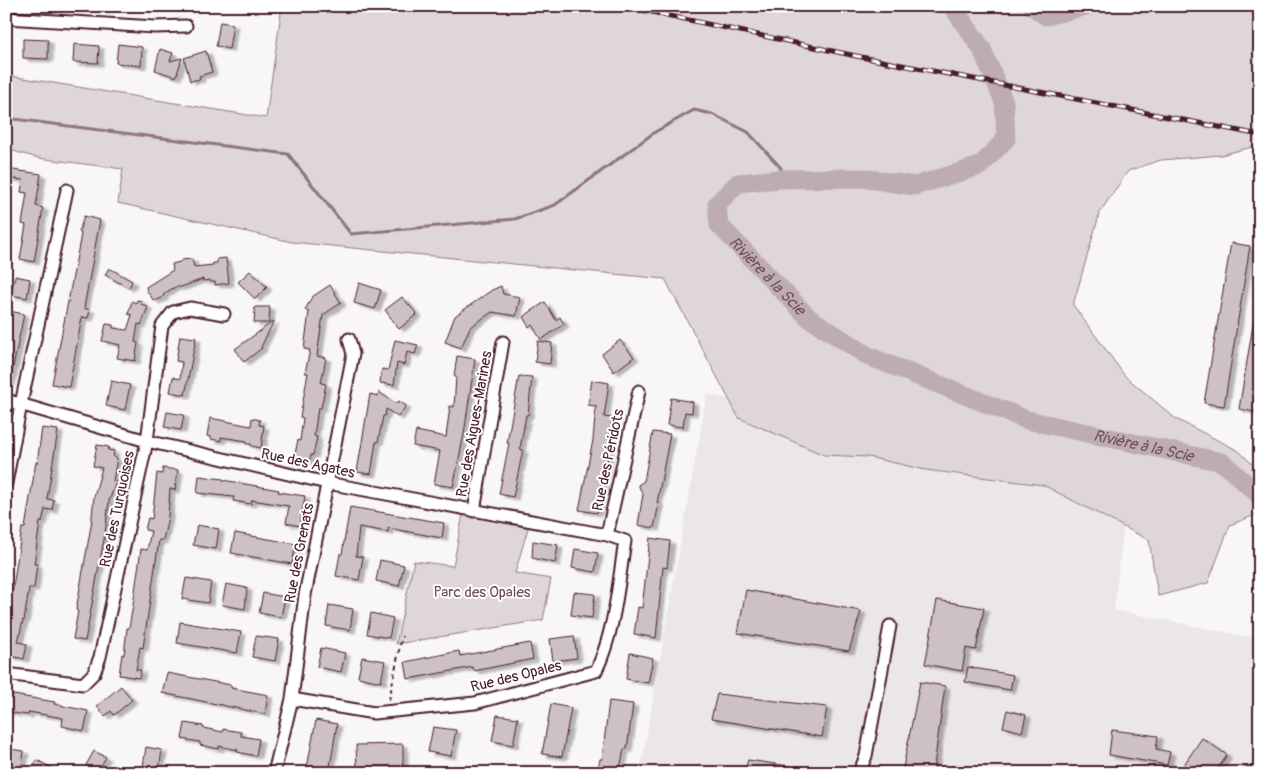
<svg xmlns="http://www.w3.org/2000/svg" width="1266" height="779" font-family="Pangolin,sans-serif">
<style>
.built{fill:#ebe6e8}
.green{fill:#ded6d9;stroke:#947a82}
.lines{fill:none;stroke-linecap:round;stroke-linejoin:round}
.stream{stroke:#8f747b;stroke-width:3}
.river{stroke:#bdadb0;stroke-width:19}
.building{fill:#cdc1c4;stroke:#4a1f2b;filter:url(#shadow)}
.minor-casing{stroke:#4a1f2b;stroke-width:15}
.path{stroke:#4a1f2b;stroke-width:2;stroke-dasharray:4 4;stroke-linecap:butt}
.minor{stroke:#fff;stroke-width:11}
.rail-casing{stroke:#4a1f2b;stroke-width:5}
.rail{stroke:#fff;stroke-width:3;stroke-dasharray:9;stroke-linecap:butt}
.labels{text-anchor:middle;stroke-width:4;stroke-linejoin:round;paint-order:stroke}
.street-label{font-size:15px;fill:#4a1f2b;stroke:#fff}
.park-label{font-size:15px;fill:#6f4d56;stroke:#fff}
.water-label{font-size:16px;font-style:italic;fill:#72515a;stroke:#fff}
</style>
<defs>
<filter id="shadow"><feDropShadow dx="5" dy="3" stdDeviation="1" flood-color="#0004"/></filter>
</defs>
<rect width="100%" height="100%" fill="#f8f6f7"/>
<filter id="ink" filterUnits="userSpaceOnUse"><feTurbulence type="fractalNoise" baseFrequency=".02" numOctaves="2"/><feDisplacementMap in="SourceGraphic" scale="10" xChannelSelector="R" yChannelSelector="G"/><feConvolveMatrix kernelMatrix="1 2 1 2 8 2 1 2 1" color-interpolation-filters="sRGB"/></filter>
<g filter="url(#ink)">
<path class="built" d="M707 394 975 456 1127 498 1114 610 1260 639V731L1251 773H640Z"/>
<path class="green" d="M282 6H1260V145L1221 155 1161 160 1128 171 1100 212 1073 305 1125 376 1176 419 1239 451 1260 472V513L1230 525 1208 583 1158 596 1149 540 1043 485 926 470 868 457 824 455 739 418 665 279 292 242 118 203 123 169 38 158 6 149V95L11 76 266 118Z
M464 509 530 521 515 573 551 579 543 620 396 644 414 561 453 566Z"/>
<g class="lines">
<path class="stream" d="M6 118 288 154 351 234 515 219 555 205 655 132 694 110 712 114 748 132 781 168 780 179"/>
<g class="river">
<path id="s1" d="M952 6 982 49 1004 102 1006 139 980 166 915 186 862 178 780 179 738 183 717 204 719 225 809 318 868 356 1027 420 1222 462 1260 496"/>
<path d="M1032 6 1046 16 1086 6"/>
</g>
</g>
<path class="building" d="M220 22 233 24 229 49 216 46Z
M23 39 48 40V59L23 58Z
M74 44 99 46 98 63 73 62Z
M118 44 142 47 141 66 116 63Z
M160 49 173 53 170 61 182 58 176 77 155 70Z
M206 51 212 72 199 76 200 79 190 81 184 58Z
M6 169 41 174 36 206 43 208 34 262 20 259 26 225 22 224 27 193 21 192 23 180 6 178Z
M84 216 100 220 84 308 90 310 88 318 82 317 69 387 52 384 80 240 81 233 79 232Z
M1231 243 1250 246 1224 406 1204 403Z
M226 258 229 283 215 285V282H211L210 280 203 281V279L181 287H175L165 293 162 298 154 301 147 291 146 287 173 270 172 264 180 262 182 260 192 259 194 267 213 265V263H217V259Z
M109 268 132 281 129 288 105 275Z
M250 271 267 287 255 299 238 282Z
M15 276 30 279 27 298 11 295Z
M359 283 381 290 375 309 354 303Z
M330 285 341 303 323 315 317 356 326 358 321 383 326 384 321 408H318L314 436 317 437 313 455H311L309 461 294 458 298 440 300 441 303 418 300 417 308 373H305L310 350 304 349 309 312 305 310 312 297Z
M501 286 503 294 520 297 516 316 492 312 470 327 461 348 445 342 455 316 492 290Z
M402 297 417 314 399 329 385 310Z
M137 300 142 301 141 304 148 307 141 325 138 324 135 342 138 343 135 361 117 358 120 345 102 341 106 324 113 325V328L127 330 132 315 128 314 132 301 136 303Z
M545 302 556 320 560 317 564 324 541 340 532 325 529 327 523 317Z
M255 307H270L269 323H254Z
M9 311 24 314 10 382H6V325Z
M1255 313H1260V413L1239 409Z
M274 321 261 347 262 348 244 362 235 349Z
M180 336 196 338 185 395 170 392 173 377 180 379 182 362 176 361Z
M395 340 418 345 415 354 407 352 404 365 397 363 394 385 380 383 382 369 388 370Z
M620 340 634 357 614 372 602 354Z
M538 341 552 343 550 364 535 362Z
M457 356 475 359 464 434 453 487 434 484 440 451 413 446 416 431 446 437 450 406 454 407 456 377 454 376Z
M519 376 532 377 528 415H526L520 449 523 450 513 497 499 494 509 443H507Z
M592 380 609 383 604 417 612 418 608 450 609 451 597 513 579 510 593 440 596 406 588 405Z
M111 381 130 385 125 410 106 406Z
M379 392 396 404 399 401 406 406 398 417 386 409 385 416H383L378 442H376L371 474 357 472 370 394 378 396Z
M671 398 693 402 692 413 685 412 683 427 667 425Z
M167 412 184 415 181 430 164 427Z
M210 418 251 426 252 418 260 420 259 425 264 426 261 448 251 446V444H246L247 441 221 437V441L211 439V437L207 436Z
M42 428 58 430 47 499 54 500 52 510 45 509 42 522H40L34 564H37L34 588H29L24 621 23 620 18 642 27 644 24 659 6 655V617L10 594H12L22 528H25L36 462 37 463Z
M653 432 670 434 657 503H659L654 528 638 525 643 494 638 485 644 481Z
M97 445 109 447 108 450 114 451 113 457 117 458 113 481 116 482 109 501 105 534 85 641 73 639 78 611 76 610 91 526 94 497 102 468 93 466Z
M163 468 178 470 175 490 170 489 168 517 163 540H159L143 648 140 647 136 670H141L139 678 119 675 122 654 124 655 127 628H129L133 605 141 549 147 550 151 531 145 530 148 518 152 519 157 473 162 474Z
M199 476 223 479V480L279 490 278 492 305 496 300 526 286 523 289 506 252 500 251 504 233 501 234 497 197 493Z
M350 507 444 523 442 538 388 528V532L359 527 356 556 363 557 359 580 336 576 340 554H342Z
M197 525 219 529 216 549 193 545Z
M235 533 296 544 292 564 231 553Z
M650 538 670 541 667 568 663 567 656 638 634 634 638 607 642 608Z
M533 541 558 545 555 563 532 558Z
M575 549 598 553 595 572 572 568Z
M380 560 404 565 399 586 376 581Z
M186 578 211 582 208 603 182 599Z
M226 584 247 588 245 609 222 605Z
M746 590 861 611 849 651 738 633Z
M574 592 595 594 592 618 571 615Z
M263 593 285 597 281 617 259 613Z
M937 600 984 608 976 650 966 648 962 671 925 664Z
M329 605 353 609 350 630 326 626Z
M371 613 393 618 389 638 367 634Z
M180 622 241 632 237 653 177 643Z
M256 636 279 639 275 661 252 657Z
M574 636 577 658 553 661 550 639Z
M530 643 533 659 474 671 473 667 408 679 405 662 459 651 460 656Z
M321 648 345 653 341 672 317 667Z
M630 653 653 658 648 683 626 679Z
M362 657 385 661 381 682 358 677Z
M968 667 1013 675 1010 690 965 682Z
M167 673 231 685V688L268 695 265 714 162 693Z
M920 682 945 686 933 773H902Z
M121 686 132 700 114 715 111 711 105 716 97 706Z
M8 694 55 702 54 704 88 711 84 731 62 726 63 718 29 712 28 715 6 712Z
M717 694 827 707 822 737 711 719Z
M609 701 633 704 627 749H624L619 773H597L600 759H602Z
M551 704 571 708 562 757 542 754Z
M1007 710 1026 715 1022 732 1003 727Z
M497 715 518 718 513 745 492 741Z
M316 720 337 724 329 773H306Z
M185 723 203 726V728L223 732V729L241 732V736L259 739 256 756 237 752 238 750 219 746V749L200 745V742L182 739Z
M433 727 456 730 451 756 428 752Z
M1112 730 1158 736 1156 749 1170 752 1167 765 1109 755Z
M1202 738 1227 755 1215 773H1193L1183 766Z
M403 744V768H357L356 745Z
M146 747 162 750 159 770 156 769 155 773H142Z
M9 749 24 751 21 772 6 770Z
M94 751 106 757 98 771 86 765Z
M37 760 60 773H30Z
M748 760 802 768V773H744Z"/>
<g class="lines">
<g class="minor-casing">
<path id="minor" d="M6 18 155 27 186 26
M6 400 147 441 327 483 607 535 625 541C618 585 615 631 596 671L475 703 374 713 292 699
M6 483 21 404 67 190
M474 511 503 342
M607 535 639 391
M6 674 83 684 94 673 100 657 147 441 162 326 173 312 190 308 224 314
M274 773 292 699 305 595 353 354 349 339
M859 773 866 756 890 626"/>
</g>
<path class="path" d="M389 700 402 636"/>
<use href="#minor" class="minor"/>
<g class="rail-casing">
<path id="rail" d="M624 6 856 56 1260 135"/>
</g>
<use href="#rail" class="rail"/>
</g>
</g>
<g class="labels">
<g class="street-label">
<text transform="translate(474 424) rotate(-80)" y="5">Rue des Aigues-Marines</text>
<text transform="translate(608 460) rotate(-78)" y="5">Rue des Péridots</text>
<text transform="translate(308 463) rotate(12)" y="5">Rue des Agates</text>
<text transform="translate(117 509) rotate(-78)" y="5">Rue des Turquoises</text>
<text transform="translate(299 553) rotate(-79)" y="5">Rue des Grenats</text>
<text transform="translate(516 676) rotate(-14)" y="5">Rue des Opales</text>
</g>
<g class="park-label">
<text x="482" y="597">Parc des Opales</text>
</g>
<g class="water-label">
<text dy="6" stroke="none"><textPath href="#s1" startOffset="551">Rivière à la Scie</textPath></text>
<text dy="6" stroke="none"><textPath href="#s1" startOffset="971">Rivière à la Scie</textPath></text>
</g>
</g>
<rect width="1266" height="779" fill="none" stroke="#fff" stroke-width="25"/>
<rect x="12" y="12" width="1241" height="754" fill="none" stroke="#4a1f2b" stroke-width="2" filter="url(#ink)"/>
</svg>
